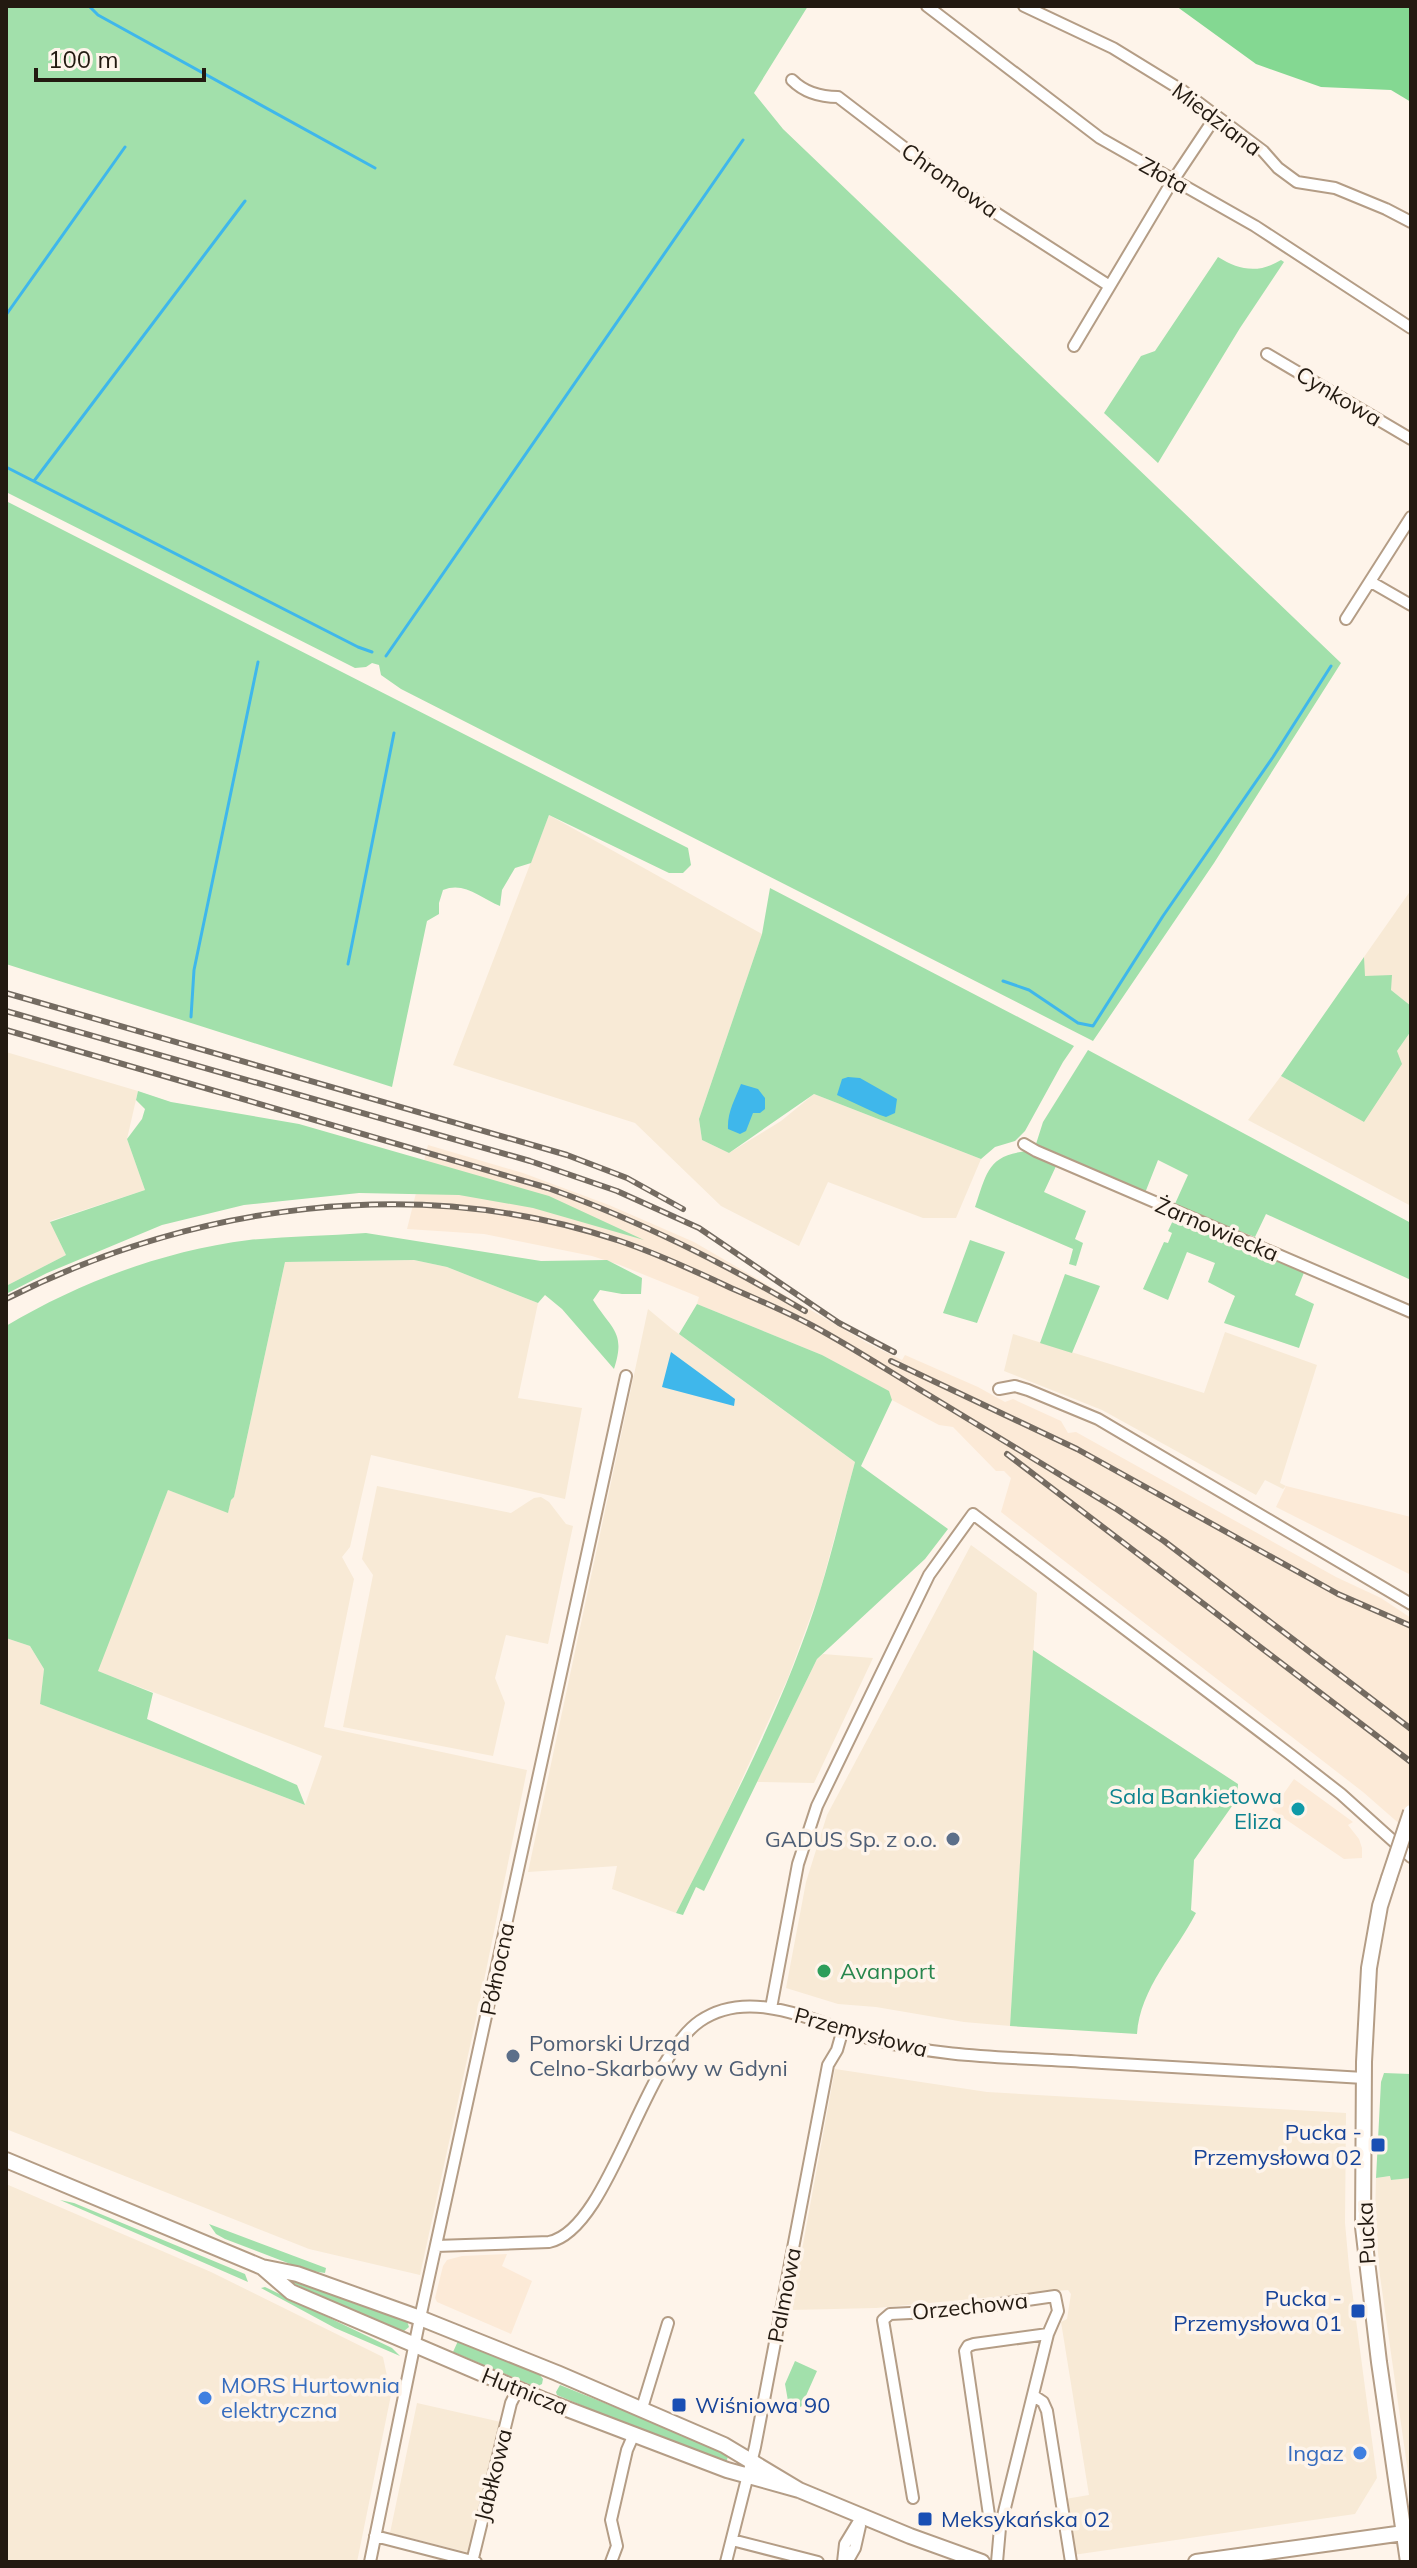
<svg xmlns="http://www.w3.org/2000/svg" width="1417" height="2568" font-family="Mulish,sans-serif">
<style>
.built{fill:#fcead7}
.industrial{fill:#f8ead6}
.green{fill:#a2e0ab}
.forest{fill:#84d892}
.water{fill:#3fb7eb}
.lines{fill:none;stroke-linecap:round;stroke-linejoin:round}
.stream{stroke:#3fb7eb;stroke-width:3}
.street-casing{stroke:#b49d86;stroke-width:14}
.secondary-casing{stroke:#b49d86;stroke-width:18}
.street{stroke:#fff;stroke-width:10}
.secondary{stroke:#fff;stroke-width:14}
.rail-casing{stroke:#746b61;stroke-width:6}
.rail{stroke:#fef4ea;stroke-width:3;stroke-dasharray:9;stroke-linecap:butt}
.secondary-bridge-casing{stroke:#b49d86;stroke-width:18;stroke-linecap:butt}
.secondary-bridge{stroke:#fff;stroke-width:14}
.culture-dot{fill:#0f9aa8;stroke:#fef4ea;stroke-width:3}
.service-dot{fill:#5c6f8a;stroke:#fef4ea;stroke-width:3}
.leisure-dot{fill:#2e9e5b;stroke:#fef4ea;stroke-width:3}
.transit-dot{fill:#1a4fb4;stroke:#fef4ea;stroke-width:3}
.shop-dot{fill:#3f7fe0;stroke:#fef4ea;stroke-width:3}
.labels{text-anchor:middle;stroke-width:7;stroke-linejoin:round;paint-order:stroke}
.street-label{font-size:22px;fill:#231a11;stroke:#fef4ea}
.culture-label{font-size:22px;fill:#0d838f;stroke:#fef4ea;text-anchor:end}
.service-label{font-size:22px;fill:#4e5e75;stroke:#fef4ea;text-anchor:end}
.leisure-label{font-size:22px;fill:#27864d;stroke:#fef4ea;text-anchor:start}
.transit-label{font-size:22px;fill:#164399;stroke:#fef4ea;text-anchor:end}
.shop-label{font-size:22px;fill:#366cbe;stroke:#fef4ea;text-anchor:start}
</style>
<rect width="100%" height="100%" fill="#fef4ea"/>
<path class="built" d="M428 1145 523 1173 609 1205 694 1242 869 1344 902 1360 905 1355 978 1387 1005 1402 1013 1399 1061 1421 1068 1433 1076 1432 1336 1577 1381 1598 1411 1618V1834L1363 1792 1001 1512 1011 1478 1004 1471H996L953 1427 939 1425 892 1400 888 1391 822 1355 697 1304 699 1297 620 1265 592 1256 484 1234 407 1229Z
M1286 1486 1411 1517V1575L1276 1507Z
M1294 1779 1353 1822 1348 1825 1359 1839 1362 1848V1858L1344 1859 1272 1810Z
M507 2254 502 2266 532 2281 511 2334 437 2302 435 2298 443 2266 447 2260 462 2256Z"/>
<path class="industrial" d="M549 815 762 934 699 1119 702 1140 729 1153 781 1121 814 1094 981 1159 956 1218H923L828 1182 799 1246 721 1206 635 1123 453 1065Z
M1411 890V1006L1391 990 1364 976V957Z
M1411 1031V1206L1248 1120 1281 1076 1364 1122 1397 1051Z
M6 1052 138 1091 127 1139 145 1190 50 1221 66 1255 6 1286Z
M414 1260 447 1267 538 1303 518 1398 582 1408 565 1499 371 1455 350 1547 342 1557 354 1579 324 1727 527 1770 479 2005 420 2275 309 2249 6 2129V1638L30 1646 44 1669 40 1704 305 1805 322 1756 97 1671 168 1490 228 1512 231 1500 234 1497 285 1262Z
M648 1309 672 1329 855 1462 820 1591 788 1678 723 1821 676 1913 612 1889 617 1866 528 1872Z
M1225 1332 1317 1365 1280 1483 1286 1486 1283 1489 1265 1480 1256 1495 1102 1410 1004 1371 1013 1334 1204 1393Z
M377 1486 511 1513 534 1498 541 1497 549 1502 566 1524 573 1526 548 1644 506 1635 495 1678 505 1703 493 1756 343 1727 373 1575 362 1559Z
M971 1545 1037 1593 1010 2026 964 2022 876 2007 838 2004 786 1988 806 1882 827 1815Z
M823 1654 873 1658 814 1783 757 1782 817 1659Z
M835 2069 987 2092 1346 2113 1345 2223 1349 2267 1377 2478 1355 2514 1073 2555 1065 2499 1089 2495 1061 2322 1067 2319 1071 2294 1068 2290 876 2308 791 2310Z
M1391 2176V2180L1411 2178V2494L1380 2276 1375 2218 1376 2178Z
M6 2184 211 2272 383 2357 391 2395 357 2562H13L6 2559Z
M417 2403 501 2422 470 2553 390 2533Z"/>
<path class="green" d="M6 6H808L754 93 783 129 1341 663 1214 863 1093 1041 401 689 381 675 379 665 372 663 366 667 355 668 6 492Z
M1218 257C1239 270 1258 274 1281 260L1284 262 1240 328 1158 463 1104 413 1141 356 1155 351Z
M6 501 688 848 691 865 683 873H669L549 815 531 863 515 868 502 890 500 906C481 898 464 881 443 890L439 903V914L427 921 392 1087 6 964Z
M770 888 1074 1046 1063 1062 1025 1131 1015 1141 995 1147 981 1159 814 1094 729 1153 702 1140 699 1119 762 934Z
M1364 957 1365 976 1392 975 1391 990 1411 1006V1031L1397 1051 1402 1064 1364 1122 1281 1076Z
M1088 1050 1411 1223V1280L1266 1214 1255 1237 1174 1206 1188 1175 1158 1160 1145 1193 1049 1154 1036 1144 1043 1122Z
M138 1091 171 1102 299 1124 549 1196 644 1240 533 1208 459 1195 359 1193 244 1205 162 1225 47 1273 6 1294V1286L66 1255 50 1222 145 1190 127 1139 142 1119 145 1109 136 1100Z
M1028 1151 1057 1164 1044 1192 1086 1211 1075 1239 1083 1243 1076 1266 1069 1264 1073 1249 975 1207C987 1173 987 1155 1028 1151Z
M1176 1214 1305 1270 1295 1295 1314 1304 1299 1348 1224 1323 1235 1296 1208 1282 1215 1263 1187 1252 1168 1300 1143 1289 1164 1242 1168 1243 1172 1233 1168 1231Z
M366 1233 541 1261 607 1260 642 1278 641 1294H622L600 1290 593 1300C612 1330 626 1332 614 1369L562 1309 545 1295 538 1303 447 1267 414 1260 285 1262 234 1497 231 1500 228 1513 168 1490 98 1671 153 1693 147 1719 297 1785 305 1805 40 1704 44 1669 30 1646 6 1638V1326C80 1282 163 1251 249 1240 288 1236 327 1236 366 1233Z
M970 1240 1005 1252 977 1323 943 1313Z
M1065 1274 1100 1286 1072 1353 1040 1343Z
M697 1304 822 1355 889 1391 892 1400 861 1466 948 1529 925 1559 817 1659 704 1891 696 1887 683 1915 676 1913C729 1809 785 1703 820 1591 833 1549 843 1505 855 1462L679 1334Z
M1033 1650 1238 1784 1237 1799 1194 1860 1191 1910 1196 1913C1176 1952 1140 1988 1137 2034L1010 2026Z
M1384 2073 1411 2074V2178L1391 2180 1390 2176 1376 2178 1381 2082Z
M60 2200 74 2203 245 2274 248 2282Z
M209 2224 326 2268 325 2273 306 2270 225 2239 216 2234Z
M272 2270 407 2321 409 2327 404 2331H399L270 2273Z
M265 2287 392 2348 400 2356 335 2328 261 2288Z
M458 2341 539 2374 543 2379 542 2384 536 2387 453 2352Z
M795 2361 817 2371 801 2407 788 2401 785 2384Z
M560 2385 679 2433 728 2456 726 2464 666 2441 557 2395 556 2392Z"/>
<path class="forest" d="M1176 6H1411V102L1391 90 1321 87 1256 64Z"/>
<path class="water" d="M848 1077 860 1078 897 1099 895 1113 886 1117 880 1115 837 1095 842 1079Z
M741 1084 758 1089 765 1098V1109L760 1113H753L746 1131 740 1134 728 1129C727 1113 735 1099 741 1084Z
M671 1352 735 1399 734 1406 662 1387Z"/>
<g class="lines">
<path class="stream" d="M89 6 98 15 375 168
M6 315 125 147
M6 467 358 647 372 652
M34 481 245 201
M386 656 743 140
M348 964 394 733
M1003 981 1029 990 1078 1023 1093 1026 1163 916 1273 757 1331 666
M191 1017 194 970 258 662"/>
<g class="street-casing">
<path id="street" d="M927 6 1100 138 1255 226 1411 328
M1024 6 1113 48 1183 91 1263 151 1278 168 1297 182 1335 188 1386 209 1411 222
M792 80C805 93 821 97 838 97L957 188 1108 285
M1074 346 1170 185 1216 116
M1267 354 1411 439
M1371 582 1411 605
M1346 619 1411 517
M1024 1144 1036 1151 1411 1312
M999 1389 1015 1386 1028 1390 1098 1419 1411 1604
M771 2008 798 1864 817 1806 929 1575 973 1514 1291 1755 1341 1794 1411 1857
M436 2246 549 2242C609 2230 643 2060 700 2021 751 1986 816 2023 868 2038 940 2058 1011 2057 1085 2062 1178 2067 1271 2073 1364 2078
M1034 2396 1043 2402 1047 2411 1071 2562
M642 2408 668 2323
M913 2498 883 2320 890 2314 951 2311 1055 2296 1058 2311 1048 2334 1000 2528 997 2562
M1000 2528 989 2515 965 2351 968 2346 974 2344 1048 2334
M375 2536 476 2562
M732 2540 818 2562
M370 2562 420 2318 626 1376
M472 2562 511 2403 518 2389
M611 2562 617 2546 611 2520 627 2450 634 2434
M726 2562 755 2447 828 2065 837 2050 843 2029
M843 2562 845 2544 862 2516
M847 2562 855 2548 860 2526"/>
</g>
<g class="secondary-casing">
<path id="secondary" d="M1389 1878 1380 1906 1369 1968 1364 2062 1363 2227 1379 2362 1408 2562
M6 2160 262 2267 297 2274 420 2318 557 2373 724 2445 799 2490
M262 2267 291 2292 546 2401 727 2470 799 2490 910 2536 982 2562
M1196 2562 1411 2532"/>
</g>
<use href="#street" class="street"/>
<use href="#secondary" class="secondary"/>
<g class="rail-casing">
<path id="rail" d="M6 993 567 1155 627 1178 683 1209
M6 1011 530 1161 617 1191 699 1228 839 1323 894 1352
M6 1030 548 1188C638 1220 722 1262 805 1311
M6 1299C194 1204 418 1173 620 1241 658 1254 695 1271 731 1288 759 1300 787 1312 813 1326 854 1348 893 1374 932 1397 994 1435 1056 1472 1118 1510L1164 1541 1411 1729
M891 1361 1077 1449 1338 1594 1411 1626
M1007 1454 1411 1762"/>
</g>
<use href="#rail" class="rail"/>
<g class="secondary-bridge-casing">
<path id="secondary-bridge" d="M1389 1878 1411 1812"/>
</g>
<use href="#secondary-bridge" class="secondary-bridge"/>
</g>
<circle class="culture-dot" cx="1298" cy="1809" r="8"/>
<g class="service-dot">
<circle cx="953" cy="1839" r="8"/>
<circle cx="513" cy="2056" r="8"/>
</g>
<circle class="leisure-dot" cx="824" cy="1971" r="8"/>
<g class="transit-dot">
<rect x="1370" y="2137" width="16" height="16" rx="4"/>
<rect x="1350" y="2303" width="16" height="16" rx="4"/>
<rect x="671" y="2397" width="16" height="16" rx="4"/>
<rect x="917" y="2511" width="16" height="16" rx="4"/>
</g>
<g class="shop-dot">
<circle cx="205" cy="2398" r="8"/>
<circle cx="1360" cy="2453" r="8"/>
</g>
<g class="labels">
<g class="street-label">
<text transform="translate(1217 119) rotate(37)" y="8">Miedziana</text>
<text transform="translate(1164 175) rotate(29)" y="8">Złota</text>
<text transform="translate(950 180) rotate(35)" y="8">Chromowa</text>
<text transform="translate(1339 396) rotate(31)" y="8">Cynkowa</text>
<text transform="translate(1217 1229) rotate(23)" y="8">Żarnowiecka</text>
<text transform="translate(497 1969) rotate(-78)" y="8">Północna</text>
<text transform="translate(861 2032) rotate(15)" y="8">Przemysłowa</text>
<text transform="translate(1366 2233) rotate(-93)" y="8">Pucka</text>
<text transform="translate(784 2295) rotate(-79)" y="8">Palmowa</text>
<text transform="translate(970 2306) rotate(-6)" y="8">Orzechowa</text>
<text transform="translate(525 2391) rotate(22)" y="8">Hutnicza</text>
<text transform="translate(493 2475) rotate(-76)" y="8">Jabłkowa</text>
</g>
<g class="culture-label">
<text x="1282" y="1804">Sala Bankietowa<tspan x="1282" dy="25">Eliza</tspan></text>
</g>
<g class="service-label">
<text x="937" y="1847">GADUS Sp. z o.o.</text>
<text x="529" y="2051" text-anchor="start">Pomorski Urząd<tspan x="529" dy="25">Celno-Skarbowy w Gdyni</tspan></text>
</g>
<g class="leisure-label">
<text x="840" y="1979">Avanport</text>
</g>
<g class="transit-label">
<text x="1362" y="2140">Pucka -<tspan x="1362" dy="25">Przemysłowa 02</tspan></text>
<text x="1342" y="2306">Pucka -<tspan x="1342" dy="25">Przemysłowa 01</tspan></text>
<text x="695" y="2413" text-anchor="start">Wiśniowa 90</text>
<text x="941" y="2527" text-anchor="start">Meksykańska 02</text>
</g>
<g class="shop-label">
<text x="221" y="2393">MORS Hurtownia<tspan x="221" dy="25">elektryczna</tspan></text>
<text x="1344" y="2461" text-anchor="end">Ingaz</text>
</g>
</g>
<rect width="1417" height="2568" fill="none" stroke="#231a11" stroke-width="16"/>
<path d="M36 68v12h168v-12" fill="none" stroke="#231a11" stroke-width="4"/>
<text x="48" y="68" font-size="24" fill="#231a11" stroke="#fef4ea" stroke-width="6" paint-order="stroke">100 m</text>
</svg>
